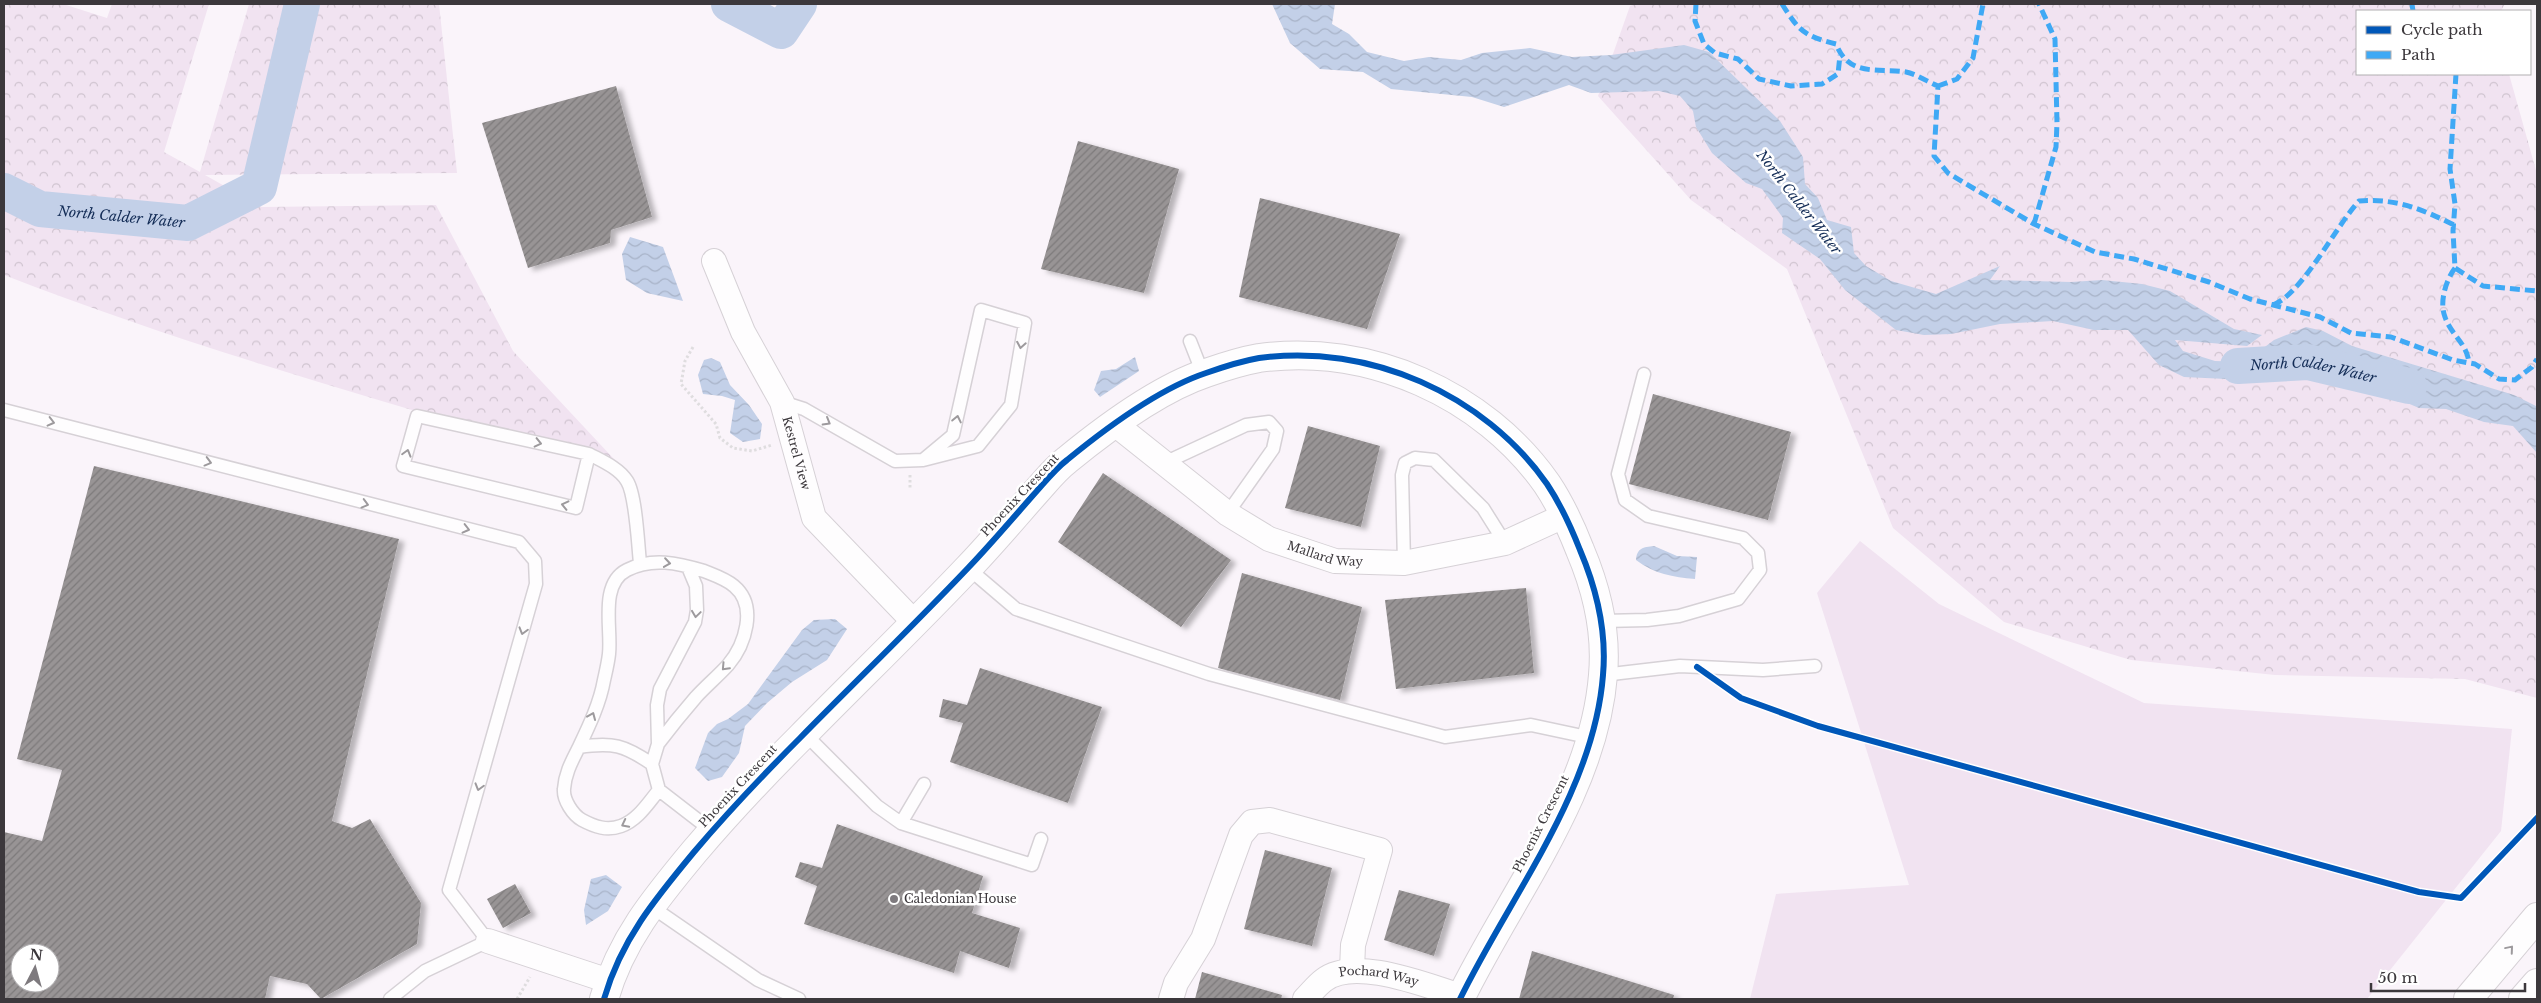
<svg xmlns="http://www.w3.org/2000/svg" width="2541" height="1003" font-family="'Libre Baskerville',serif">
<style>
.grass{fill:#f1e3f1}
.forest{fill:url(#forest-crowns)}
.water{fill:url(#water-waves)}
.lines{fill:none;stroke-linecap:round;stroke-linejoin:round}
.river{stroke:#c3d0e8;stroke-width:36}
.building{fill:url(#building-hatch);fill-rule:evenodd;filter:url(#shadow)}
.lane-casing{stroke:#d6d1d6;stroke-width:15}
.street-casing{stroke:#d6d1d6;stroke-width:26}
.secondary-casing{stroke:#d6d1d6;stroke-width:30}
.highway-casing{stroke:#d6d1d6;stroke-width:30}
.path{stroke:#dfdddf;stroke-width:3;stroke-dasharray:2.5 2.5;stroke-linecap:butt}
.lane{stroke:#fefdfe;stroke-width:12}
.street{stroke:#fefdfe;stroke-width:24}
.secondary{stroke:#fefdfe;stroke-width:28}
.highway{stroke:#fefdfe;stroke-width:28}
.quiet{stroke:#3fa9f5;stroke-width:5;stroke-dasharray:10 5;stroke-linecap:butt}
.cycleway-casing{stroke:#fff;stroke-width:9}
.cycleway{stroke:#0057b8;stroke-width:6}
.oneway{stroke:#9d9a9d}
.poi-dot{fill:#7e7a7e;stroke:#fff;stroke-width:2}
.labels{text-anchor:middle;stroke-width:5;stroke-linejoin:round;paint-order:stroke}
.street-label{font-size:12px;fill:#3c383c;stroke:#fff}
.poi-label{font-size:12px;fill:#3c383c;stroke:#fff;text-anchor:start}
.water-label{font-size:14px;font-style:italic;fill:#122b55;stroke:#fff}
</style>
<defs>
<pattern id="forest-crowns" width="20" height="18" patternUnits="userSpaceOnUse" patternTransform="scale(1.25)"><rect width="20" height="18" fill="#f1e3f1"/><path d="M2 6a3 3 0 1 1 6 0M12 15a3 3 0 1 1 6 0" fill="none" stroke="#d0c4d0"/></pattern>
<pattern id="water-waves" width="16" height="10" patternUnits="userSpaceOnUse" patternTransform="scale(1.25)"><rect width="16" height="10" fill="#c3d0e8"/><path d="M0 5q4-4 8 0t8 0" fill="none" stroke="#a8b3c8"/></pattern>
<pattern id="building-hatch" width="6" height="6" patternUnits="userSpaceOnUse" patternTransform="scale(1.25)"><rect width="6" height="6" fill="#989495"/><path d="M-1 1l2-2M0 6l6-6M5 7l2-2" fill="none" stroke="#7d7a7b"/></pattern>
<filter id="shadow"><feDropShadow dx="5.5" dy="3" stdDeviation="2.5" flood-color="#0004"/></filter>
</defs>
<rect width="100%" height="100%" fill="#faf4fa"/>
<path class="grass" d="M1860 541 1939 604 2144 703 2512 729 2501 831 2367 999H1750L1776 894 1909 885 1817 593Z"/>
<path class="forest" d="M4 4H63L107 18 112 4H209L164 152 200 172 249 4H439L457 173 205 175 262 207 436 205 513 351 627 473C418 411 207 354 4 275Z
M1635 4H2505L2501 11H2357V74H2509L2537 174V698L2465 679 2275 675 2131 660 2004 622 1893 528 1787 269 1691 200 1598 96 1630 6Z"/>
<path class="water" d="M1272 4H1335L1332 24 1349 34 1367 52 1404 61 1429 57 1461 60 1482 53 1530 48 1572 57 1611 55 1684 45 1709 52 1780 121 1803 157 1805 184 1818 198 1827 220 1851 227 1854 253 1866 266 1891 281 1936 294 2000 266 1990 280 2071 282 2102 280 2142 284 2170 291 2234 329 2262 335 2247 346 2175 340 2183 351 2215 361 2245 362 2274 340 2306 327 2323 331 2352 346 2514 395 2536 406 2537 453 2513 426 2484 422 2446 409 2419 408 2379 391 2361 374 2318 357 2291 361 2274 374 2248 380 2184 377 2159 365 2128 330H2094L2053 321 2000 324 1951 334 1924 335 1896 330 1845 290 1820 259 1782 233 1783 218 1762 189 1746 183 1712 153 1696 127 1693 111 1680 96 1659 91 1591 93 1569 85 1504 107 1472 97 1391 89 1363 72 1320 69 1290 43Z
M630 237 663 247 683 301 647 293 626 280 622 254Z
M1135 357 1139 371 1100 397 1094 390 1101 371 1116 369Z
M711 358 720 362 730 385 749 405 762 424 760 439 743 442 730 433 735 400 722 396 703 394 698 375 704 360Z
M1654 546 1677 556 1697 557 1695 579C1673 577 1654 574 1636 560 1637 548 1643 547 1654 546Z
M835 619 847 629 827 660 792 682 767 703 745 726 739 753 722 777 708 781 695 768 708 733 717 724 728 719 748 704 802 630 814 620Z
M606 875 622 887 608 911 586 925 584 910 591 879Z"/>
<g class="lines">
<g class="river">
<path d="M729 4 781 31 799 4"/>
<path id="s1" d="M4 191 40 209 188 223 259 187 302 4"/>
<path id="s2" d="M2238 366 2308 362 2409 386"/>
</g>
</g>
<path class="building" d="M616 86 652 217 611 230 610 243 528 268 482 123Z
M1078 141 1179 169 1144 293 1041 269Z
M1260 198 1400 234 1367 329 1239 297Z
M1653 394 1791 432 1768 520 1629 484Z
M1308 426 1380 446 1361 527 1285 508Z
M94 466 399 539 332 821 352 828 370 819 421 903 417 944 321 999 307 984 270 976 265 999H4V832L42 841 62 770 17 759ZM20 953H50V983H20Z
M1103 473 1231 560 1181 627 1058 542Z
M1242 573 1362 607 1340 700 1218 668Z
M1526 588 1534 673 1396 689 1385 600Z
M980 668 1102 707 1068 803 950 762 963 723 939 717 943 699 967 705Z
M837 824 983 876 972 913 1020 928 1009 968 960 951 954 973 804 924 817 886 795 877 800 862 822 868Z
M1265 850 1332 868 1312 946 1244 929Z
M515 884 531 913 503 928 487 899Z
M1399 890 1450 904 1434 956 1384 940Z
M1532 951 1674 995 1673 999H1519Z
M1202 972 1282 995 1281 999H1195Z"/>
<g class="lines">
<g class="lane-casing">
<path id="lane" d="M1190 341 1203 374
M782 402 804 409 895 461 923 460 953 435 981 310 1025 323 1011 405 978 446 923 460
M4 410 519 542 535 561 536 584 449 890 488 941 425 971 390 999
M589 454 576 508 403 466 417 416 589 454C602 461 619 468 627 481 636 495 638 545 640 563
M1162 464 1246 425 1269 422 1277 431 1273 449 1227 514
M1404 563 1402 475 1405 463 1415 458 1434 460 1483 508 1505 543
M688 567 696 586 697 610 695 622 660 689 657 705 658 744 652 764 659 790 712 831
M968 568 1016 609 1209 674 1445 737 1531 725 1592 738
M1603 621 1647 620 1679 616 1738 599 1760 570 1758 553 1743 538 1648 516 1625 500 1618 474 1644 374
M1603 675 1680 666 1763 670 1815 666
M804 733 877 806 901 823 1032 865 1041 839
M658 744C670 728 683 712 696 697 706 686 718 676 728 665 745 645 758 606 734 586 726 579 714 575 704 571 678 563 652 557 627 570 599 584 612 629 609 654 608 663 606 671 604 680 600 703 589 726 579 747 572 761 565 773 564 789 563 800 573 815 582 820 595 827 607 831 621 826 638 820 648 803 659 790
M579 747C613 742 624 745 652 764
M901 823 924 784
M649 905 758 980 799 999"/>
</g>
<g class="street-casing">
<g id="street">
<path id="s3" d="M714 261 743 332 782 402 814 518 914 622"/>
<path id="s4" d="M1115 424 1228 514 1269 539 1335 561 1404 563 1505 543 1566 515"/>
<path d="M488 941 609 981"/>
<path d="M1171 999 1176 983 1203 939 1241 835 1252 822 1270 820 1380 850 1353 945 1352 970"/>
<path id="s5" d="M1305 999C1311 993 1317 985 1324 980 1355 956 1427 986 1461 996"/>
</g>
</g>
<g class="secondary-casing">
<path id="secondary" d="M604 999C621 940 655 899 694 852 728 812 763 775 800 738 856 681 913 626 968 568 991 544 1013 518 1035 493 1045 482 1055 469 1067 460 1106 428 1158 389 1206 373 1223 367 1242 361 1259 358 1369 343 1484 394 1547 484 1561 505 1571 527 1580 550 1597 590 1607 631 1603 675 1594 792 1510 896 1460 999"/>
</g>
<g class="highway-casing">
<path id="highway" d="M2468 999 2537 917
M2523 999 2537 983"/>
</g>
<path class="path" d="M693 347 685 361 681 384 716 424 720 438 733 448 752 451 772 445
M910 475V490
M517 999 530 977"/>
<use href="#lane" class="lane"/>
<use href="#street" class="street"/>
<use href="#secondary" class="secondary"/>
<use href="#highway" class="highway"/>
<path class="quiet" d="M1696 4 1695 21 1704 44 1715 53 1738 59 1759 79 1791 86 1822 84 1838 74 1840 55
M1782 4C1799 31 1804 36 1836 44 1849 77 1877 68 1906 72 1916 74 1928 82 1938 86L1934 156 1948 173 1978 191 2034 224 2095 252 2134 259 2209 282 2250 299 2320 317 2351 333 2391 337 2453 360 2475 364 2499 379 2515 380 2532 367 2537 359
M2412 4 2413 11
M2456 74 2450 169 2455 204 2453 231 2455 268 2483 286 2537 291
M1938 86 1957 79 1973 58 1983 4
M2034 224 2056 147 2057 123 2055 39 2039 4
M2455 268C2446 280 2439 302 2445 317 2451 335 2467 343 2469 363
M2273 305C2303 293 2335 227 2359 201 2395 198 2422 209 2454 225"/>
<g class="cycleway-casing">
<path id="cycleway" d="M1697 667 1741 698 1818 726 2419 892 2461 898 2537 818
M604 999C621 940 655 899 694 852 728 812 763 775 800 738 856 681 913 626 968 568 991 544 1013 518 1035 493 1045 482 1055 469 1067 460 1106 428 1158 389 1206 373 1223 367 1242 361 1259 358 1369 343 1484 394 1547 484 1561 505 1571 527 1580 550 1597 590 1607 631 1603 675 1594 792 1510 896 1460 999"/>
</g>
<use href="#cycleway" class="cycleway"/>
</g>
<defs><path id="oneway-chevron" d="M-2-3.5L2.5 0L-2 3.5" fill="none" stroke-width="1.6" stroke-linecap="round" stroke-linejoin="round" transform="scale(1.25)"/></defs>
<g class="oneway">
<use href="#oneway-chevron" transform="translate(1021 345) rotate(100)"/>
<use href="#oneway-chevron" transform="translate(957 419) rotate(-78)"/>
<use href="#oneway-chevron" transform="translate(51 422) rotate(14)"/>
<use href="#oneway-chevron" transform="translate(827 422) rotate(30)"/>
<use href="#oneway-chevron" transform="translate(538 443) rotate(13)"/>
<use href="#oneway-chevron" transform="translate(407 453) rotate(-74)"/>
<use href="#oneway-chevron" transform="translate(208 462) rotate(15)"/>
<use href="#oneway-chevron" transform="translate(365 504) rotate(15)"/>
<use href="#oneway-chevron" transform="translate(565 505) rotate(-167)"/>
<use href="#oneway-chevron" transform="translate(466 529) rotate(14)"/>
<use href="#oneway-chevron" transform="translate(667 563) rotate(8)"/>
<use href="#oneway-chevron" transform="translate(696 614) rotate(98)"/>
<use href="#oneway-chevron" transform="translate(523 631) rotate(106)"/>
<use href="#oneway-chevron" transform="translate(725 667) rotate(133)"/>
<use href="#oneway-chevron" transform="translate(592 716) rotate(-67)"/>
<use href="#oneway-chevron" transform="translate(479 787) rotate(106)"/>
<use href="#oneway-chevron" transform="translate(625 824) rotate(153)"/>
<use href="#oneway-chevron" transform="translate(2510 949) rotate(-50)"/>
</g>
<circle class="poi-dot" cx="894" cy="899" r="5"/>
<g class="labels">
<g class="street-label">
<text dy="4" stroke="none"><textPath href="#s3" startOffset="210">Kestrel View</textPath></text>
<text transform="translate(1020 495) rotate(-47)" y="4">Phoenix Crescent</text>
<text dy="4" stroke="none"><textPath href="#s4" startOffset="251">Mallard Way</textPath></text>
<text transform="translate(738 786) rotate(-47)" y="4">Phoenix Crescent</text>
<text transform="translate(1541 824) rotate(-63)" y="4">Phoenix Crescent</text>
<text dy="4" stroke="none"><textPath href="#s5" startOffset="84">Pochard Way</textPath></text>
</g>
<g class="poi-label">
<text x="904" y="903">Caledonian House</text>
</g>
<g class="water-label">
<text transform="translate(1799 202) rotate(52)" y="5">North Calder Water</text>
<text dy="5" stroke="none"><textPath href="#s1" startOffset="122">North Calder Water</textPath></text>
<text dy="5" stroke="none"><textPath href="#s2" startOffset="76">North Calder Water</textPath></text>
</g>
</g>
<rect width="2541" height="1003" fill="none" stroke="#3c383c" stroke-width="10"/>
<rect x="2356" y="10" width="175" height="65" fill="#ffffff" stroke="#b1afb1"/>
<rect x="2366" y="26" width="25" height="8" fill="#0057b8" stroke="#b1afb1"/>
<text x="2401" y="35" font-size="15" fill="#3c383c">Cycle path</text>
<rect x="2366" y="51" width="25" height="8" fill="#3fa9f5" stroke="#b1afb1"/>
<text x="2401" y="60" font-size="15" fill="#3c383c">Path</text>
<g transform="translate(35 968) rotate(6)"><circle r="24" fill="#ffffff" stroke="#b1afb1"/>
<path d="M0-4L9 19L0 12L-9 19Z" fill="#7e7a7e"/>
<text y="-8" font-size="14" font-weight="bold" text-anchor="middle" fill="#3c383c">N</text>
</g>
<path d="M2371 983v8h154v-8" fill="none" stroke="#3c383c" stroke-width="2.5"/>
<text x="2378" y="983" font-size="15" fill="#3c383c" stroke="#ffffff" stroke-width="4" paint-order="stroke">50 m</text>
</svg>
